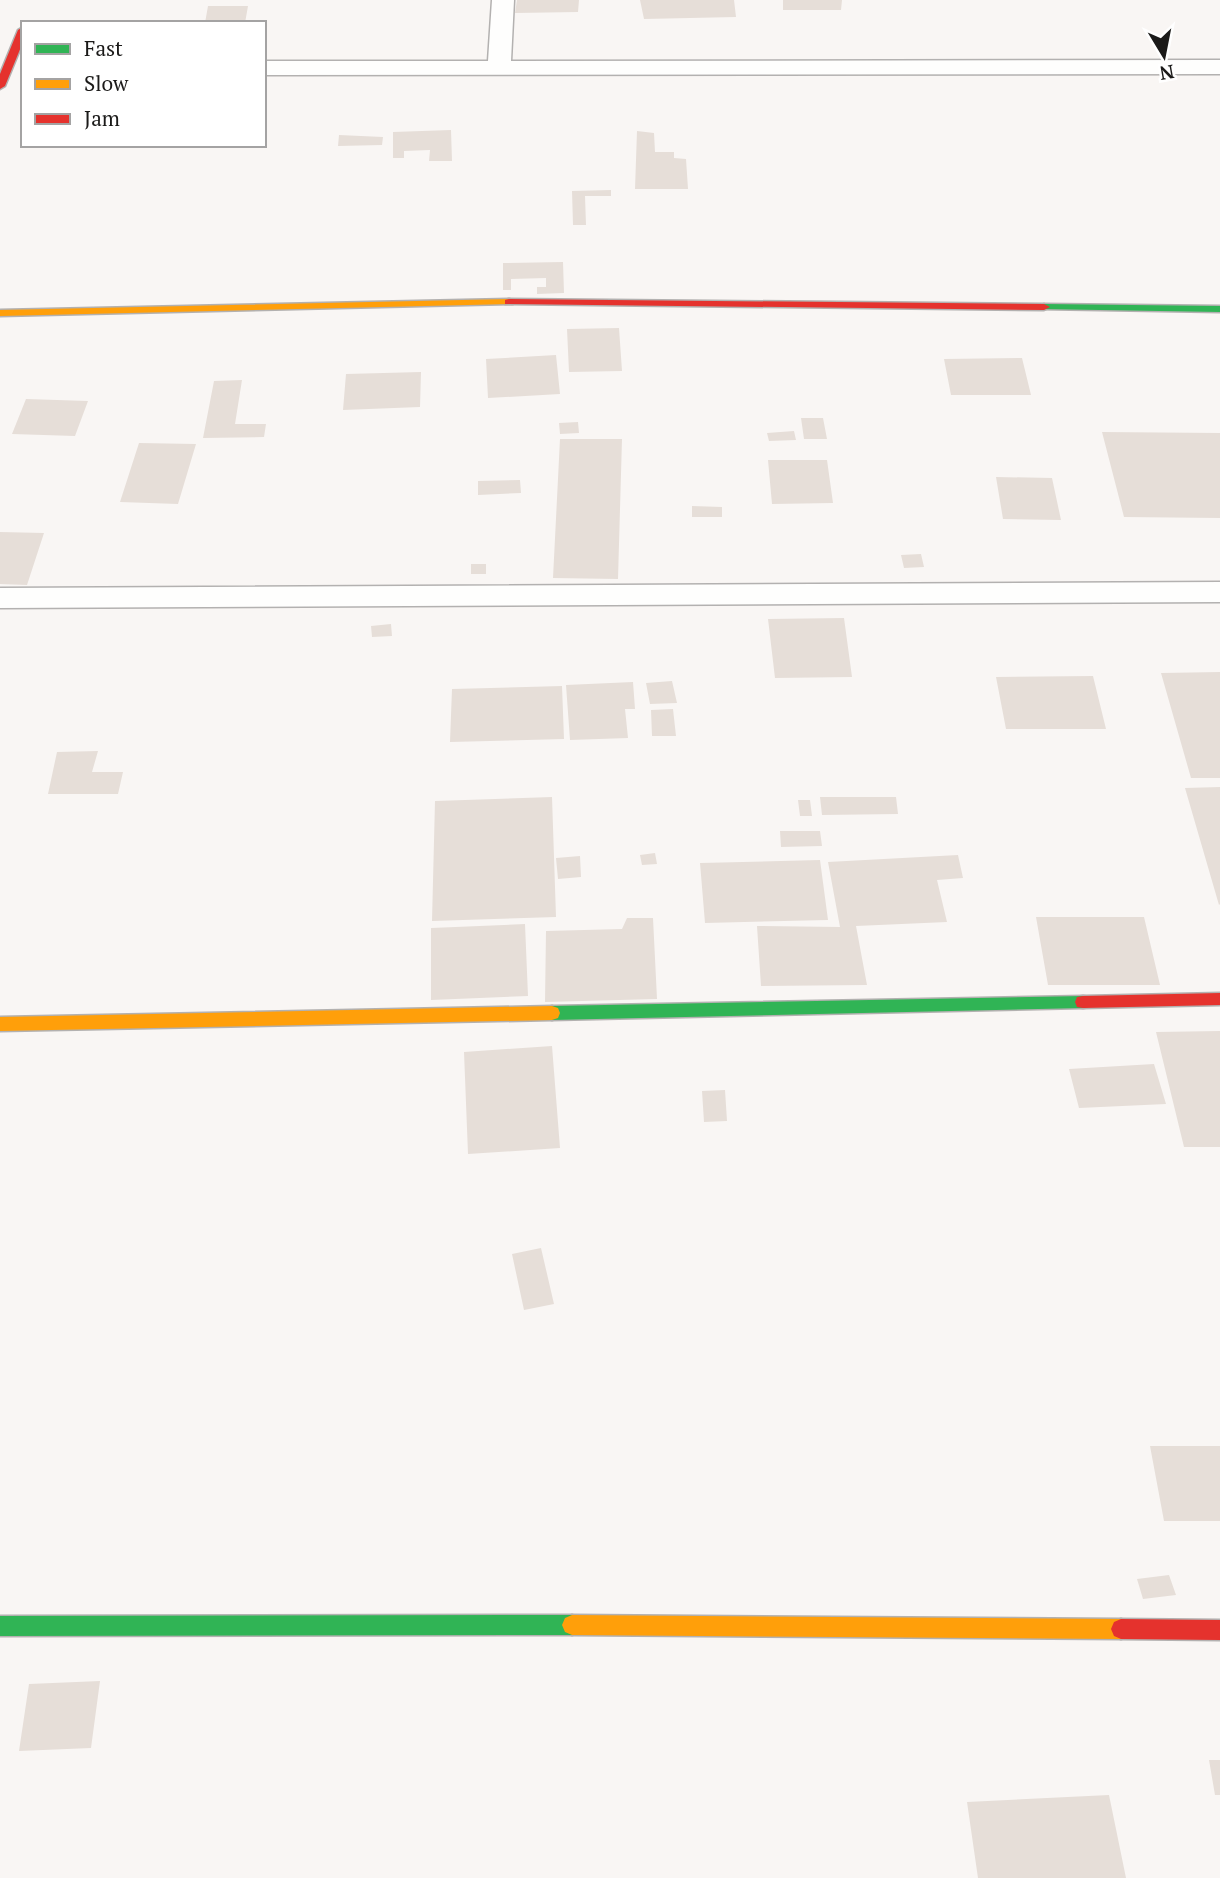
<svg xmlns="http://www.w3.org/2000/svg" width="1220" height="1878" font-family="'PT Serif',serif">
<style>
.building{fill:#e6ded8}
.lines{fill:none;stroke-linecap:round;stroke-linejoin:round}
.street-casing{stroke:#b3b1b0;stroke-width:3}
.fast-casing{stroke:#b3b1b0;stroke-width:3}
.slow-casing{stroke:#b3b1b0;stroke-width:3}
.jam-casing{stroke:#b3b1b0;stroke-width:3}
.street{fill:#fefefd;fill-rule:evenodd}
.fast{fill:#30b455;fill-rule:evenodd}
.slow{fill:#ff9f0a;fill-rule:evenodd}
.jam{fill:#e5322d;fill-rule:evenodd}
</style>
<rect width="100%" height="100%" fill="#f9f6f4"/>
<path class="building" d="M517 0H579L578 12 515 13Z
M640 0H734L736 17 644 19Z
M783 0H842L841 10H783Z
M208 6H248L245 23H205Z
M451 130 452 161H429L430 150 404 151V158H393V132Z
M637 131 654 133 655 152H674V158L686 159 688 189H635Z
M339 135 383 137 382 145 338 146Z
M611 190V196H585L586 225H573L572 191Z
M563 262 564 293 537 294V287H546V278L511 279V290H503V263Z
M619 328 622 371 569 372 567 329Z
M556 355 560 394 488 398 486 359Z
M1022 358 1031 395H951L944 359Z
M421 372 420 407 343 410 346 374Z
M242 380 235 424H266L264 437 203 438 214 381Z
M26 399 88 401 75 436 12 434Z
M801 418H823L827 439H804Z
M578 422 579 433 560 434 559 423Z
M794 431 796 440 769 441 767 433Z
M1102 432 1220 433V518L1124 517Z
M560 439H622L618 579 553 578Z
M139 443 196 444 178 504 120 502Z
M768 460H827L833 503 772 504Z
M996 477 1052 478 1061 520 1003 519Z
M520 480 521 493 478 495V481Z
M692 506 722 507V517H692Z
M0 532 44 533 27 585 0 584Z
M921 554 924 567 904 568 901 555Z
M471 564H486V574H471Z
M844 618 852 677 775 678 768 619Z
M391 624 392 636 372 637 371 626Z
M1220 672V778H1191L1161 673Z
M1093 676 1106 729H1006L996 677Z
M672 681 677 703 650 704 646 683Z
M633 682 635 709H625L628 738 570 740 566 685Z
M562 686 564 739 450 742 452 689Z
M673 709 676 736H652L651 710Z
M98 751 92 772H123L118 794H48L57 752Z
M1220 787V904L1219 905 1185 788Z
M552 797 556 917 432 921 435 801Z
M820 797H896L898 814 822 815Z
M798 800H810L812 816H800Z
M780 831H820L822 846 781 847Z
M655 853 657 864 642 865 640 855Z
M958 855 963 878 937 880 947 922 856 926 867 985 761 986 757 926 840 927 828 862Z
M580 856 581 877 558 879 556 858Z
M820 860 828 920 705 923 700 863Z
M1036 917H1144L1160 985H1048Z
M627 918H653L657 999 545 1002 546 931 622 929Z
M525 924 528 996 431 1000V928Z
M1220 1031V1147H1184L1156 1032Z
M552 1046 560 1148 468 1154 464 1052Z
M1154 1064 1166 1104 1079 1108 1069 1069Z
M725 1090 727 1121 704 1122 702 1091Z
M541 1248 554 1304 524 1310 512 1254Z
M1150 1446H1220V1521H1164Z
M1169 1575 1176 1595 1143 1599 1137 1579Z
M100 1681 91 1748 19 1751 29 1684Z
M1209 1760H1220V1795H1215Z
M1109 1795 1126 1878H978L967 1802Z"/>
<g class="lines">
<g class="street-casing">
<path id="street" d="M492 0H514L511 61 1220 60V74L264 75V61H488Z
M1220 582V602L0 608V588Z"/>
</g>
<g class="fast-casing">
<path id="fast" d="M1044 304 1220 306V312L1040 309 1038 307Z
M1083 996 1089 997 1091 1002 1089 1007 1083 1008 552 1020 546 1018 544 1013 546 1008 552 1006Z
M572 1615 579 1618 582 1625 579 1632 572 1635 0 1636V1616Z"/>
</g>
<g class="slow-casing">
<path id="slow" d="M509 299 513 300V304L0 316V310Z
M552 1006 558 1008 560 1013 558 1018 552 1020 0 1031V1017Z
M572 1615 1121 1619 1128 1622 1131 1629 1128 1636 1121 1639 572 1635 565 1632 562 1625 565 1618Z"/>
</g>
<g class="jam-casing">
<path id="jam" d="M23 27V42L5 86 0 89V74L18 30Z
M509 299 1044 304 1050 307 1044 310 505 304V300Z
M1220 993V1005L1083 1008 1077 1007 1075 1002 1077 997 1083 996Z
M1121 1619 1220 1620V1640L1121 1639 1114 1636 1111 1629 1114 1622Z"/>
</g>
<use href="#street" class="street"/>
<use href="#fast" class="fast"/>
<use href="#slow" class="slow"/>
<use href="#jam" class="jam"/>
</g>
<rect x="21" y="21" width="245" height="126" fill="#ffffff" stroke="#a4a3a3" stroke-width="2"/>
<rect x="35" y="44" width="35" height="10" fill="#30b455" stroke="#a4a3a3" stroke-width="2"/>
<text x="84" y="56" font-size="21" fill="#1b1a19">Fast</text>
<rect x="35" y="79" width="35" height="10" fill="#ff9f0a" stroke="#a4a3a3" stroke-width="2"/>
<text x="84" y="91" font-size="21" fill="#1b1a19">Slow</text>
<rect x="35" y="114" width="35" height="10" fill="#e5322d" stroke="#a4a3a3" stroke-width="2"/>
<text x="84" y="126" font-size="21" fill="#1b1a19">Jam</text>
<g transform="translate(1164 56) rotate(170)" stroke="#ffffff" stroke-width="5" paint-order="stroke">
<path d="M0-5L12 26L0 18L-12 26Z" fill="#1b1a19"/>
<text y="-10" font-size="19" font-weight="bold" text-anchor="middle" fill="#1b1a19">N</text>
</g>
</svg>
